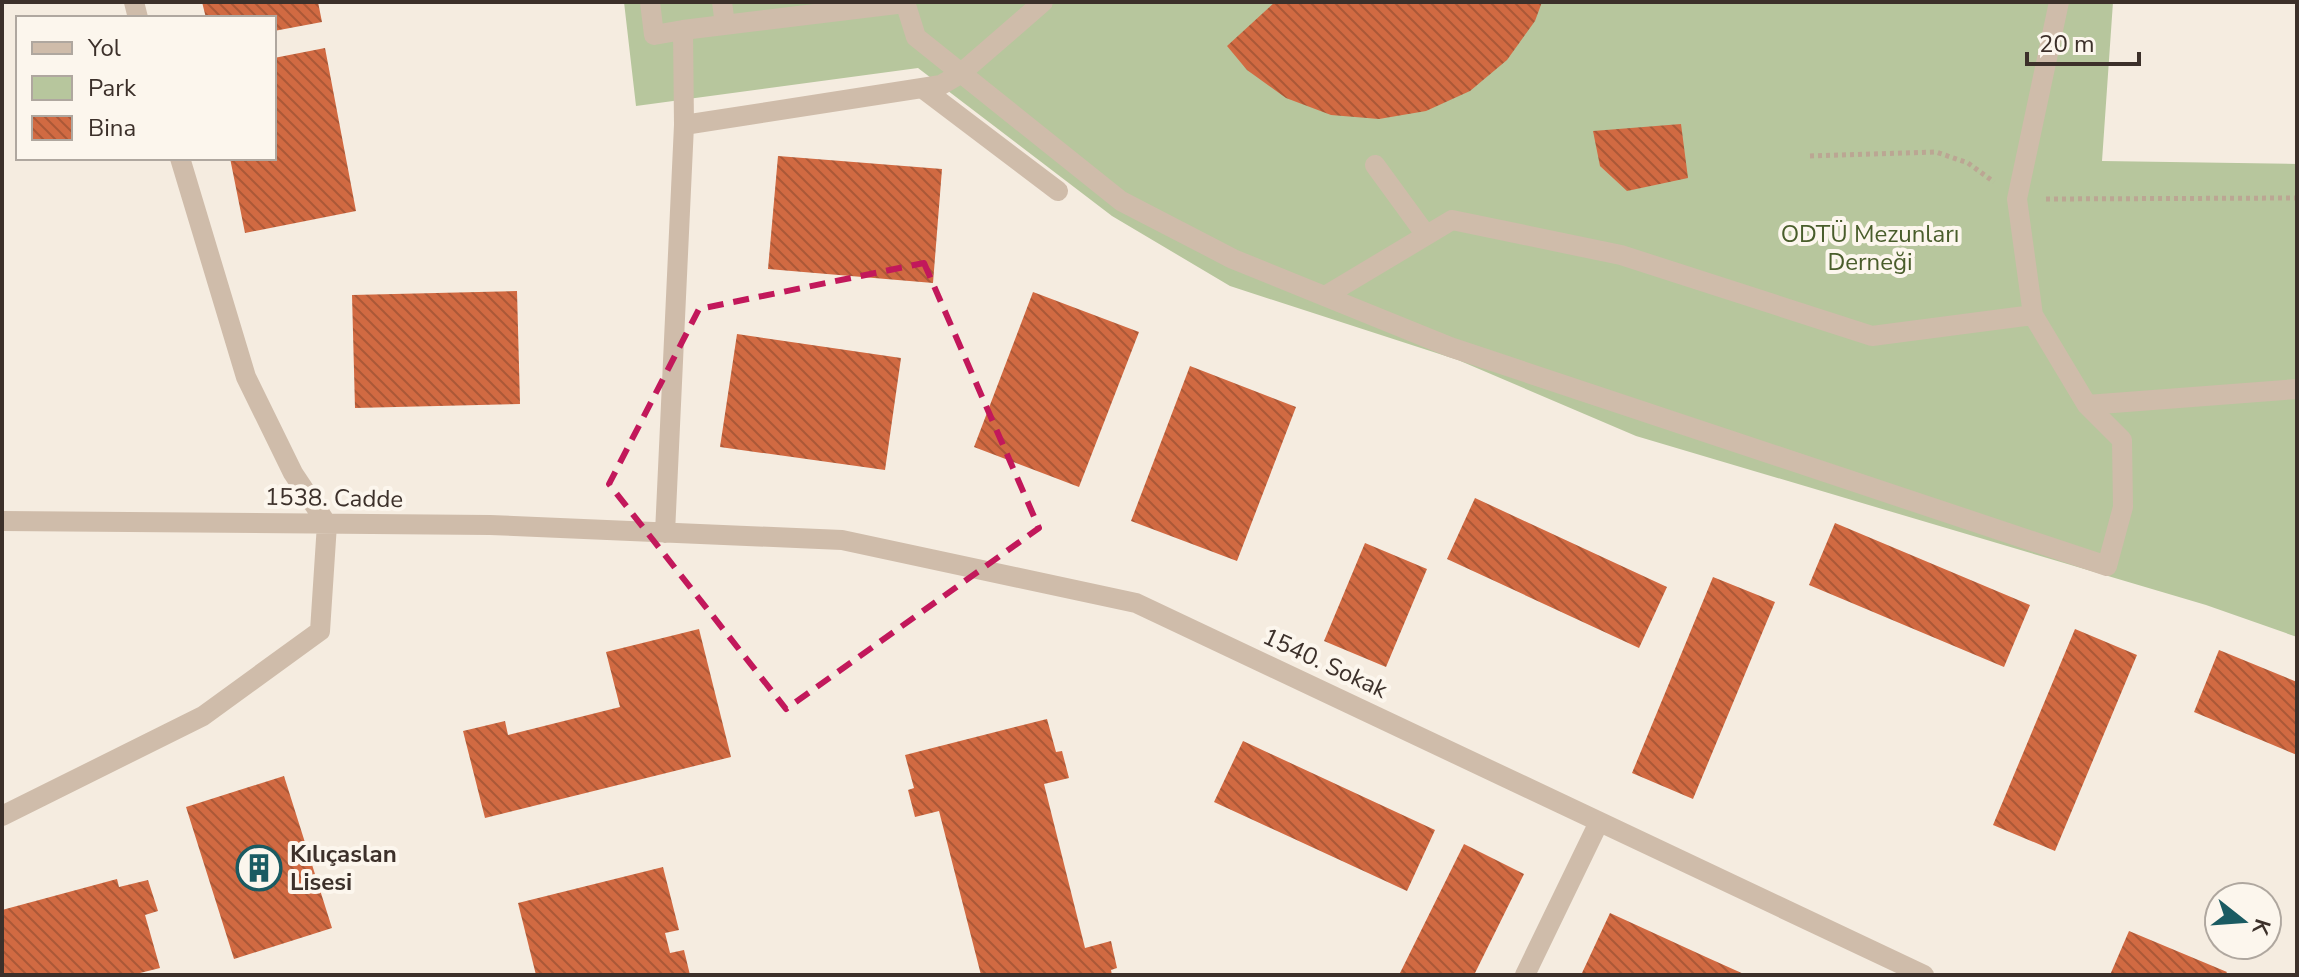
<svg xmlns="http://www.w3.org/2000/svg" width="2299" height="977" font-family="'Nunito Sans',sans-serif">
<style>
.park{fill:#b7c69d}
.building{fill:url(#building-back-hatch)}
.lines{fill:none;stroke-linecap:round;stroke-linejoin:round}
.path{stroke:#bba693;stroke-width:5;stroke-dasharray:4 4;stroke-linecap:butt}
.minor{stroke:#cfbcaa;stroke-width:20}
.marked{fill:none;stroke:#c2185b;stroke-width:6;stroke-dasharray:16 10;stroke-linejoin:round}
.labels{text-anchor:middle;stroke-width:8;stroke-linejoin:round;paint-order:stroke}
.park-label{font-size:24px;fill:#495d2b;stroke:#fcf6ed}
.street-label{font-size:24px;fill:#3c302a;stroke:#fcf6ed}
.poi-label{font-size:24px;font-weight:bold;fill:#3c302a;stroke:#fcf6ed;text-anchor:start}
</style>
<defs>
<pattern id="building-back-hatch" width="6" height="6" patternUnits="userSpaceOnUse" patternTransform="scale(2)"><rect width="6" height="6" fill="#d16a42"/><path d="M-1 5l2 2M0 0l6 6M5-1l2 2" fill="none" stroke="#ab5837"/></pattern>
</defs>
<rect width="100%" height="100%" fill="#f5ece0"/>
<path class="park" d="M624 2H2113L2102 161 2297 164V637L2206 605 1636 436 1458 360 1230 286 1112 216 918 68 636 106Z"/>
<path class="building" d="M202 2H318L322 22 274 31V18H206Z
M1275 2H1542L1535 21 1507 60 1470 91 1426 111 1379 119 1331 115 1286 98 1247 70 1227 46Z
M325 48 356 211 245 233 230 158H274V58Z
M1681 124 1688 178 1627 191 1600 166 1593 131Z
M778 156 942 169 933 283 768 269Z
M517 291 520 404 355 408 352 295Z
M1033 292 1139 332 1079 487 974 447Z
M737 334 901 358 885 470 720 447Z
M1190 366 1296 407 1237 561 1131 521Z
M1475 498 1667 587 1639 648 1447 559Z
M1835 523 2030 605 2004 667 1809 585Z
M1365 543 1427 569 1386 667 1324 641Z
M1713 577 1775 602 1693 799 1632 773Z
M699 629 731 757 485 818 463 731 505 721 508 735 620 707 606 652Z
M2075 629 2137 655 2055 851 1993 825Z
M2219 650 2297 682V755L2194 712Z
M1047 719 1056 752 1062 751 1069 778 1044 784 1085 948 1111 941 1117 968 1111 970 1112 975H981L939 811 915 817 908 790 914 788 905 755Z
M1243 741 1435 830 1407 891 1214 802Z
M284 776 332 928 234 959 186 807Z
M1464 844 1524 874 1477 969 1474 975H1399Z
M663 867 679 930 665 933 670 953 684 950 690 975H536L518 903Z
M117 879 119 887 148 880 158 911 145 915 160 968 132 975H2V910Z
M1610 913 1706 957 1746 975H1586L1582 973Z
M2129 931 2227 972 2225 975H2110Z"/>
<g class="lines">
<path class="path" d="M1810 156 1936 152 1968 163 1994 182
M2046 199 2297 198"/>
<path class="minor" d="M134 2 138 18
M650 2 654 35 683 30
M722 2 725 25
M905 2 916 37 1121 201 1233 259 1450 347 2107 566 2123 507 2122 440 2087 405 2033 315 2017 199 2059 2
M922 88 1058 191
M684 125 683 30 905 3
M1375 165 1426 235
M1325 296 1452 220 1621 255 1872 336 2033 315
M2087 405 2297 389
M2 521 490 525 842 540 1136 603 1924 975
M665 533 684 125 941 85 960 74 1043 2
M2 816 203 716 320 631 327 524 293 473 246 377 180 158
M1525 975 1599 822"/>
</g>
<path class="marked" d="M924 263 1039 528 786 709 609 484 699 309Z"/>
<defs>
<g id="building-ring" transform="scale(2.3)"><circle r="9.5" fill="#fcf6ed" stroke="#1a5b62" stroke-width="1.5"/><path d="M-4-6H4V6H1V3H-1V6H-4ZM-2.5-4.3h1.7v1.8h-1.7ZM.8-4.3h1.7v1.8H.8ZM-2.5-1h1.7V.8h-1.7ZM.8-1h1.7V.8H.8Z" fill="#1a5b62"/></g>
</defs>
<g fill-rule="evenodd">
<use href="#building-ring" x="259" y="868"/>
</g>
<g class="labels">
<g class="park-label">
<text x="1870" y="242">ODTÜ Mezunları<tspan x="1870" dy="28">Derneği</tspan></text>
</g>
<g class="street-label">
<text transform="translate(334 498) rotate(1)" y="8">1538. Cadde</text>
<text transform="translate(1325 663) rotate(25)" y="8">1540. Sokak</text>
</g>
<g class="poi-label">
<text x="290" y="862">Kılıçaslan<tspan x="290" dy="28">Lisesi</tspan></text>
</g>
</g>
<rect width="2299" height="977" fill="none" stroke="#3c302a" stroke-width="8"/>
<rect x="16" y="16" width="260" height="144" fill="#fcf6ed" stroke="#afa79f" stroke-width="2"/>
<rect x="32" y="42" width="40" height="12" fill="#cfbcaa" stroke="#afa79f" stroke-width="2"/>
<text x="88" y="56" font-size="24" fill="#3c302a">Yol</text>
<rect x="32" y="76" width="40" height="24" fill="#b7c69d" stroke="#afa79f" stroke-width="2"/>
<text x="88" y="96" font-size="24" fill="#3c302a">Park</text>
<rect x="32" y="116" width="40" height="24" fill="url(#building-back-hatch)" stroke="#afa79f" stroke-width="2"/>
<text x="88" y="136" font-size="24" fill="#3c302a">Bina</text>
<g transform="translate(2243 921) rotate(107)"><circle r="38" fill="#fcf6ed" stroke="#afa79f" stroke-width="2"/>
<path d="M0-6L14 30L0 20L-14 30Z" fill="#1a5b62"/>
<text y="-12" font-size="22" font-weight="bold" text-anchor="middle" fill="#3c302a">K</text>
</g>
<path d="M2027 52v12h112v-12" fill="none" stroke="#3c302a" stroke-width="4"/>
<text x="2039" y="52" font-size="24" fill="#3c302a" stroke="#fcf6ed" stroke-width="6" paint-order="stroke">20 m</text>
</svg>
